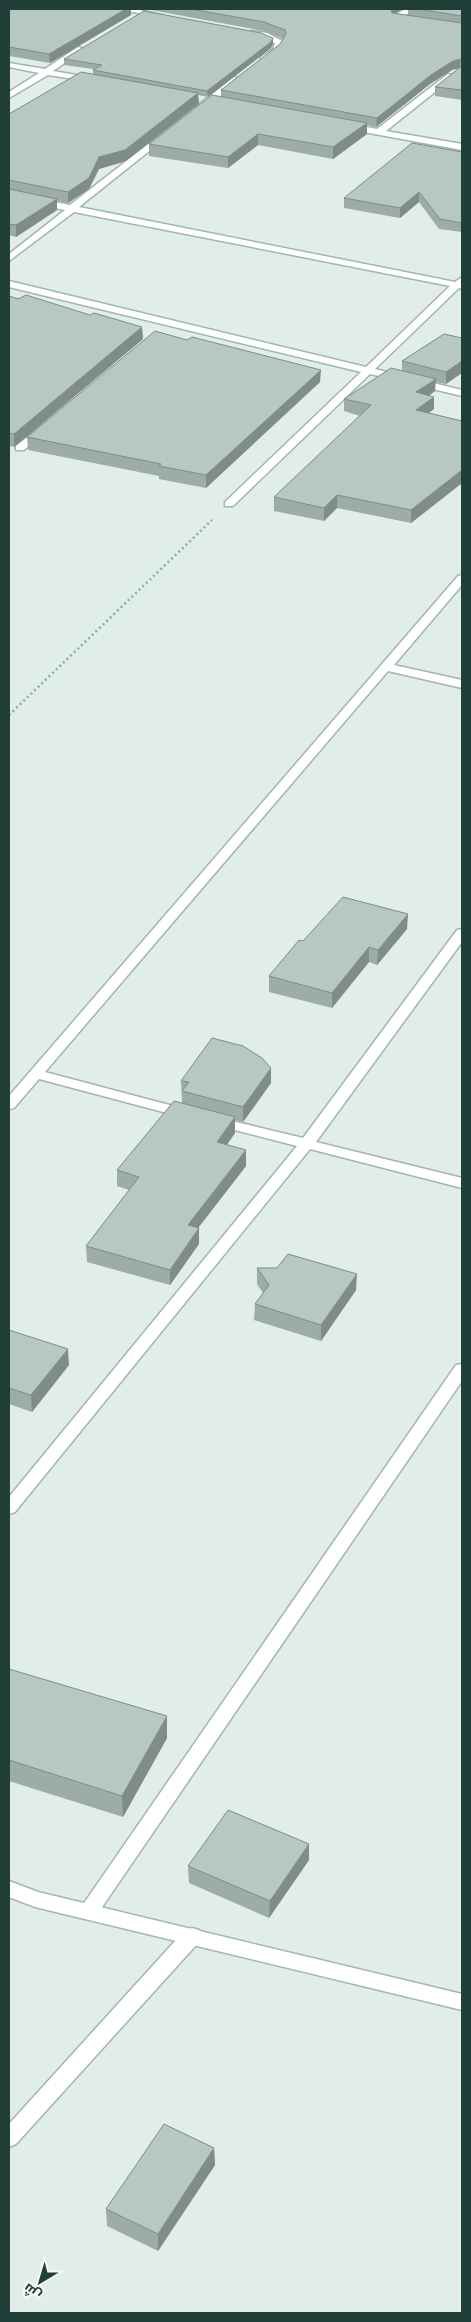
<svg xmlns="http://www.w3.org/2000/svg" width="471" height="2322" font-family="'Asap Condensed',Cairo,sans-serif">
<style>
.lines{fill:none;stroke-linecap:round;stroke-linejoin:round}
.street-casing{stroke:#a3b5b0;stroke-width:3}
.secondary-casing{stroke:#9fb9b1;stroke-width:3}
.path{stroke:#80b2a4;stroke-width:2.5;stroke-dasharray:2 3;stroke-linecap:butt}
.street{fill:#fff;fill-rule:evenodd}
.secondary{fill:#fff;fill-rule:evenodd}
.wall{fill:#9daca6}
.shaded-wall{fill:#7f8c87}
.building{fill:#b6c8c1;stroke:#7f8c87}
</style>
<rect width="100%" height="100%" fill="#e1ede8"/>
<g class="lines">
<g class="street-casing">
<path id="street" d="M119 9H135L165 16 161 18Z
M406 9H415L403 17 411 18V22L392 20V16Z
M251 31 267 33 284 42C280 51 272 62 261 61V57L273 49 275 43 251 35Z
M78 47 85 49 53 71 94 78V82L48 75 9 98V92L39 73 9 67V63L45 69Z
M448 74 455 76 386 131 462 144V150L347 129 343 126 347 123 377 129Z
M234 77 241 79 203 110H197V106Z
M161 134 168 136 79 207 455 282 462 277V289L459 288 375 369 462 390V396L370 374 233 506H225V502L361 372 9 287V281L366 367 450 286 74 212 9 261V254L65 210 9 199V193L70 205Z
M42 426 46 427V431L24 450H16V446Z
M462 575V585L394 665 462 680V688L388 671 45 1072 192 1111 194 1114 192 1117H182L39 1079 14 1108 9 1109V1096L458 576Z
M462 929V942L316 1142 462 1178V1188L310 1149 15 1512 9 1514V1497L297 1146 211 1124 209 1121 211 1118 216 1117 303 1138 457 930Z
M462 1364V1381L96 1916 89 1919 82 1916 79 1911 82 1906 456 1365Z
M192 1928 199 1930 202 1936 199 1942 16 2144 9 2147V2124L185 1930Z"/>
</g>
<g class="secondary-casing">
<path id="secondary" d="M9 1881 38 1892 462 1994V2010L35 1907 9 1897Z"/>
</g>
<path class="path" d="M9 715 212 520"/>
<use href="#street" class="street"/>
<use href="#secondary" class="secondary"/>
</g>
<path class="wall" d="M9 9H131V15L50 63 9 56Z
M148 9H403L395 13 408 15V9H462V100L435 96V87L459 68 452 70 430 84 376 127 367 125V134L333 159 258 145 228 168 149 156V144L221 97V90L280 44 283 39 264 31 151 10Z
M273 38V44L271 48 208 97 198 95 199 104 126 161 99 169 89 189 68 203 57 201V210L16 237 9 235V114L93 74V69L64 65V59Z
M462 152V232L439 229 419 202 400 218 344 208V198Z
M9 296 142 327 143 339 14 447 9 446Z
M462 338 446 384 435 382V391L429 396 434 409 429 413 462 421V483L411 523 337 508 324 521 274 511V497L360 416 344 411V399L402 371V361Z
M320 382 206 488 159 479V476L28 450 27 437Z
M407 929 377 965 369 962 332 1008 269 992V976L303 941Z
M181 1081 271 1083 243 1122 235 1120V1133L227 1145 246 1150V1166L198 1228H199V1244L170 1285 87 1262 86 1246 129 1190 117 1186V1170L182 1103Z
M257 1268 356 1290 321 1341 254 1320 255 1304 263 1293 257 1284Z
M9 1330 69 1365 32 1412 9 1404Z
M9 1669 167 1738 123 1817 9 1781Z
M309 1844V1860L269 1918 189 1883 188 1866Z
M214 2148 215 2165 158 2251 107 2226 106 2209Z"/>
<path class="shaded-wall" d="M126 9H131V15L50 63 49 54Z
M390 9H403L390 16Z
M273 38V44L271 48 208 97 207 91Z
M460 59V68L452 70 430 84 376 127 377 118 431 75 453 61Z
M198 93 199 104 126 161 99 169 89 189 68 203V192L99 157Z
M367 123V134L333 159V147Z
M258 134V145L228 168V157Z
M419 192V202L400 218V208Z
M57 199V210L16 237V225Z
M142 327 143 339 14 447V434Z
M462 361V373L446 384V372Z
M321 370 320 382 206 488V475Z
M436 379 435 391 415 405 416 392Z
M434 397V409L416 422V410Z
M462 470V483L411 523V510Z
M337 495V508L324 521V508Z
M408 914 407 929 377 965 378 950Z
M369 947V962L332 1008V993Z
M271 1068V1083L243 1122V1107Z
M235 1117V1133L217 1158V1142Z
M246 1150V1166L188 1241V1225Z
M199 1228V1244L170 1285V1270Z
M357 1274 356 1290 321 1341V1325Z
M68 1349 69 1365 32 1412 31 1395Z
M167 1716V1738L123 1817 122 1796Z
M309 1844V1860L269 1918 270 1901Z
M214 2148 215 2165 158 2251V2234Z"/>
<path class="building" d="M9 9H126L49 54 9 47Z
M191 9H391L392 13 462 23V61L460 59 453 61 431 75 377 118 221 90 280 44 286 34 285 30 264 22Z
M418 9H462V16Z
M144 11 261 33 273 38 271 42 207 91 93 70 102 65 64 59Z
M462 61V90L435 87 462 66Z
M81 72 198 93 125 150 99 157 89 178 68 192 9 180V114Z
M212 95 367 123 333 147 258 134 228 157 149 144Z
M412 143 462 152V223L440 219 419 192 400 208 344 198Z
M9 189 57 199 16 225 9 224Z
M26 295 90 315 94 313 142 327 14 434 9 433V296L18 299Z
M155 331 187 340 192 337 321 370 206 475 159 466 161 464 27 437Z
M444 334 462 338V361L446 372 402 361Z
M391 368 436 379 416 392 434 397 416 410 462 421V470L411 510 337 495 324 508 274 497 371 405 344 399Z
M343 897 408 914 378 950 369 947 332 993 269 976 299 940 303 941Z
M212 1038 243 1046 262 1058 271 1068 243 1107 182 1091 189 1082 181 1081Z
M174 1101 235 1117 217 1142 246 1150 188 1225 199 1228 170 1270 86 1246 139 1177 117 1170Z
M288 1254 357 1274 321 1325 255 1304 269 1285 257 1268H277Z
M9 1330 68 1349 31 1395 9 1388Z
M9 1669 167 1716 122 1796 9 1760Z
M228 1810 309 1844 270 1901 188 1866Z
M164 2124 214 2148 158 2234 106 2209Z"/>
<rect width="471" height="2322" fill="none" stroke="#203f38" stroke-width="20"/>
<g transform="translate(40 2282) rotate(218)" stroke="#f2f9f6" stroke-width="4" paint-order="stroke">
<path d="M0-4L9 19L0 12L-9 19Z" fill="#203f38"/>
<text y="-8" font-size="14" font-weight="bold" text-anchor="middle" fill="#203f38">ش</text>
</g>
</svg>
